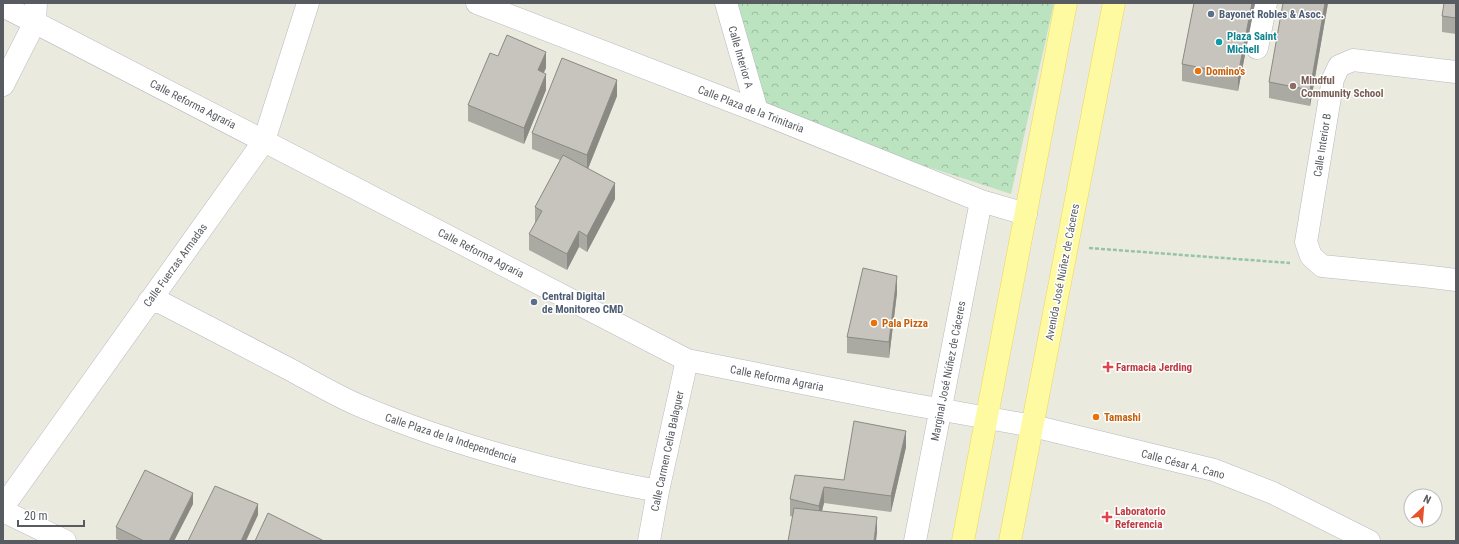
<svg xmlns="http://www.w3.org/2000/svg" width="1459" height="544" font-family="'Roboto Condensed',sans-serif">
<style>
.park{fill:url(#park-crowns)}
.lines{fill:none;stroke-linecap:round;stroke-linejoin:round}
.minor-casing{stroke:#b7b9be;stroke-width:23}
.major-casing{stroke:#eed755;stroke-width:23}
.path{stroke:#95c4a8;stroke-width:2.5;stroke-dasharray:4 2;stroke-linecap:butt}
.minor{stroke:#fff;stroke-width:22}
.major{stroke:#fdfaa2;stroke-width:22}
.wall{fill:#aaa9a2}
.shaded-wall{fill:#8b8984}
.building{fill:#c6c4bc;stroke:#8b8984}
.service-dot{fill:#5c6f8a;stroke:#fff;stroke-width:1.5}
.culture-dot{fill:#0f9aa8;stroke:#fff;stroke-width:1.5}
.food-dot{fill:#e8710a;stroke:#fff;stroke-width:1.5}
.education-dot{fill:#8d6e63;stroke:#fff;stroke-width:1.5}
.health-dot{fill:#e0444e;stroke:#fff;stroke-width:1.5}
.labels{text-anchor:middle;stroke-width:3;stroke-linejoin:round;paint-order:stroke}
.service-label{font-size:11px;font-weight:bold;fill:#4e5e75;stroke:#fff;text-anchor:start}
.culture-label{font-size:11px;font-weight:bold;fill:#0d838f;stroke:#fff;text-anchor:start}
.street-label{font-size:11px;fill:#585b60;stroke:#fff}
.food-label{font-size:11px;font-weight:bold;fill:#c56008;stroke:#fff;text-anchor:start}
.education-label{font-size:11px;font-weight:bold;fill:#785e54;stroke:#fff;text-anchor:start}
.health-label{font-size:11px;font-weight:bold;fill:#be3a42;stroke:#fff;text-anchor:start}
</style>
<defs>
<pattern id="park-crowns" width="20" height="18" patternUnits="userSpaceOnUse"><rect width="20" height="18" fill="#bbe3c0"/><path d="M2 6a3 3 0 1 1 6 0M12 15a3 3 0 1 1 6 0" fill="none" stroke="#9bbb9f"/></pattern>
</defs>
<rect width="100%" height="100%" fill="#ebeadf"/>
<path class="park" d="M727 3H1054L1011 194 757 111Z"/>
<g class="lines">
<g class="minor-casing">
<path id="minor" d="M477 3 757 111 981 201 1026 214
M726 3 757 111
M3 6 687 360 893 401 1033 426 1214 470 1273 493 1369 541
M1257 48 1266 3
M1456 72 1353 60 1339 66 1333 79 1306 242 1311 256 1322 266 1423 276 1456 280
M3 85 35 22 36 3
M149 301 162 303C205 325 248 348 291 370 313 382 335 395 358 405 454 446 555 472 658 491
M3 507 264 141 308 3
M3 511 65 541
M649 541 658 491 687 360
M915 541 981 201"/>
</g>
<g class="major-casing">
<path id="major" d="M963 541 1066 3
M1010 541 1114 3"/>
</g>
<path class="path" d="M1089 248 1290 263"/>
<use href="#minor" class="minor"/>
<use href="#major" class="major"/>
</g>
<path class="wall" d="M1255 3 1238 91 1182 81V64Z
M1328 3 1310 106 1269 98V82Z
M1456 3V34L1442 32V16Z
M498 56 546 68 543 73 546 90 524 144 468 121V105Z
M617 96 588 169 615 199 587 252 579 247 567 270 529 250V234L535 223V207L560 160 532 149V133Z
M897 293 889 358 847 353V337Z
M906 447 891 512 824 503 822 511 877 533 790 516V499L844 480Z
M193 504 174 541H121L116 539V527Z"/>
<path class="shaded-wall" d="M1252 3H1255L1238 91V75Z
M1325 3H1328L1310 106V90Z
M546 52V68L538 86V70Z
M546 74V90L524 144V128Z
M617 80V96L587 171V155Z
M615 183V199L587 252V236Z
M579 231V247L567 270V254Z
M897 276V293L889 358V342Z
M906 431V447L891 512V496Z
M824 487V503L819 522V506Z
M193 493V504L174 541H169Z
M258 504V515L246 541H241Z
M877 517V533L876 541H874Z"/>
<path class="building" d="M1194 3H1252L1238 75 1182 64Z
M1283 3H1325L1310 90 1269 82Z
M1444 3H1456V18L1442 16Z
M507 35 546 52 538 70 546 74 524 128 468 105 490 53 498 56Z
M562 58 617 80 587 155 532 133Z
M563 155 615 183 587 236 579 231 567 254 529 234 542 211 535 207Z
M863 268 897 276 889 342 847 337Z
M854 421 906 431 891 496 824 487 819 506 790 499 795 475 844 480Z
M145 470 193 493 169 541H144L116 527Z
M215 486 258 504 241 541H188Z
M794 508 877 517 874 541H788Z
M268 513 324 541H255Z"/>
<g class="service-dot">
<circle cx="1211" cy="14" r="4"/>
<circle cx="534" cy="302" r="4"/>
</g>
<circle class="culture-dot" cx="1219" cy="42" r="4"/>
<g class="food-dot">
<circle cx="1198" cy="71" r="4"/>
<circle cx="874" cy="323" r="4"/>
<circle cx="1096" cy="417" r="4"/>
</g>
<circle class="education-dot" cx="1293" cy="86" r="4"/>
<g class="health-dot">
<path d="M1106 361h4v4h4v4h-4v4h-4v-4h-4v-4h4z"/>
<path d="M1105 511h4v4h4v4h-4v4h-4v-4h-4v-4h4z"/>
</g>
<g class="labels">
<g class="service-label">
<text x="1219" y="18">Bayonet Robles &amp; Asoc.</text>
<text x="542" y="300">Central Digital<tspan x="542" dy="13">de Monitoreo CMD</tspan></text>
</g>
<g class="culture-label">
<text x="1227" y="40">Plaza Saint<tspan x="1227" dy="13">Michell</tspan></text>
</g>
<g class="street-label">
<text transform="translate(741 57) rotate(74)" y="4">Calle Interior A</text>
<text transform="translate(193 104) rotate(27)" y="4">Calle Reforma Agraria</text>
<text transform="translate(751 109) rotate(21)" y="4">Calle Plaza de la Trinitaria</text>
<text transform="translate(1322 145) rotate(-81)" y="4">Calle Interior B</text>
<text transform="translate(481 253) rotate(27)" y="4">Calle Reforma Agraria</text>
<text transform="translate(175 265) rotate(-54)" y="4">Calle Fuerzas Armadas</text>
<text transform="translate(1062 272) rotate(-79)" y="4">Avenida José Núñez de Cáceres</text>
<text transform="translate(948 371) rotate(-79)" y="4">Marginal José Núñez de Cáceres</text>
<text transform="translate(777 378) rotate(11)" y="4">Calle Reforma Agraria</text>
<text transform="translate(451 438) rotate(18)" y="4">Calle Plaza de la Independencia</text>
<text transform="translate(667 451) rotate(-78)" y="4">Calle Carmen Celia Balaguer</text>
<text transform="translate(1183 464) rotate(15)" y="4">Calle César A. Cano</text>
</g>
<g class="food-label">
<text x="1206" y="75">Domino's</text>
<text x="882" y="327">Pala Pizza</text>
<text x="1104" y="421">Tamashi</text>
</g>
<g class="education-label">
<text x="1301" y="84">Mindful<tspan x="1301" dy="13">Community School</tspan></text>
</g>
<g class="health-label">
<text x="1116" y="371">Farmacia Jerding</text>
<text x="1115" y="515">Laboratorio<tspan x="1115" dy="13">Referencia</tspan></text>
</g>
</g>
<rect width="1459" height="544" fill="none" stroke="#585b60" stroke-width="8"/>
<g transform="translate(1423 508) rotate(26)"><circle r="19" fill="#ffffff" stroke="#bcbdbf"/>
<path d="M0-3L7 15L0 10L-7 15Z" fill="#e5522b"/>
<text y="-6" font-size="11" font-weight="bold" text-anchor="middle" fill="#585b60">N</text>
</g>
<path d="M18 520v6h66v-6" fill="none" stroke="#585b60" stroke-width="2"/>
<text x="24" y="520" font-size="12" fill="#585b60" stroke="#ffffff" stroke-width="3" paint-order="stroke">20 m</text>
</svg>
